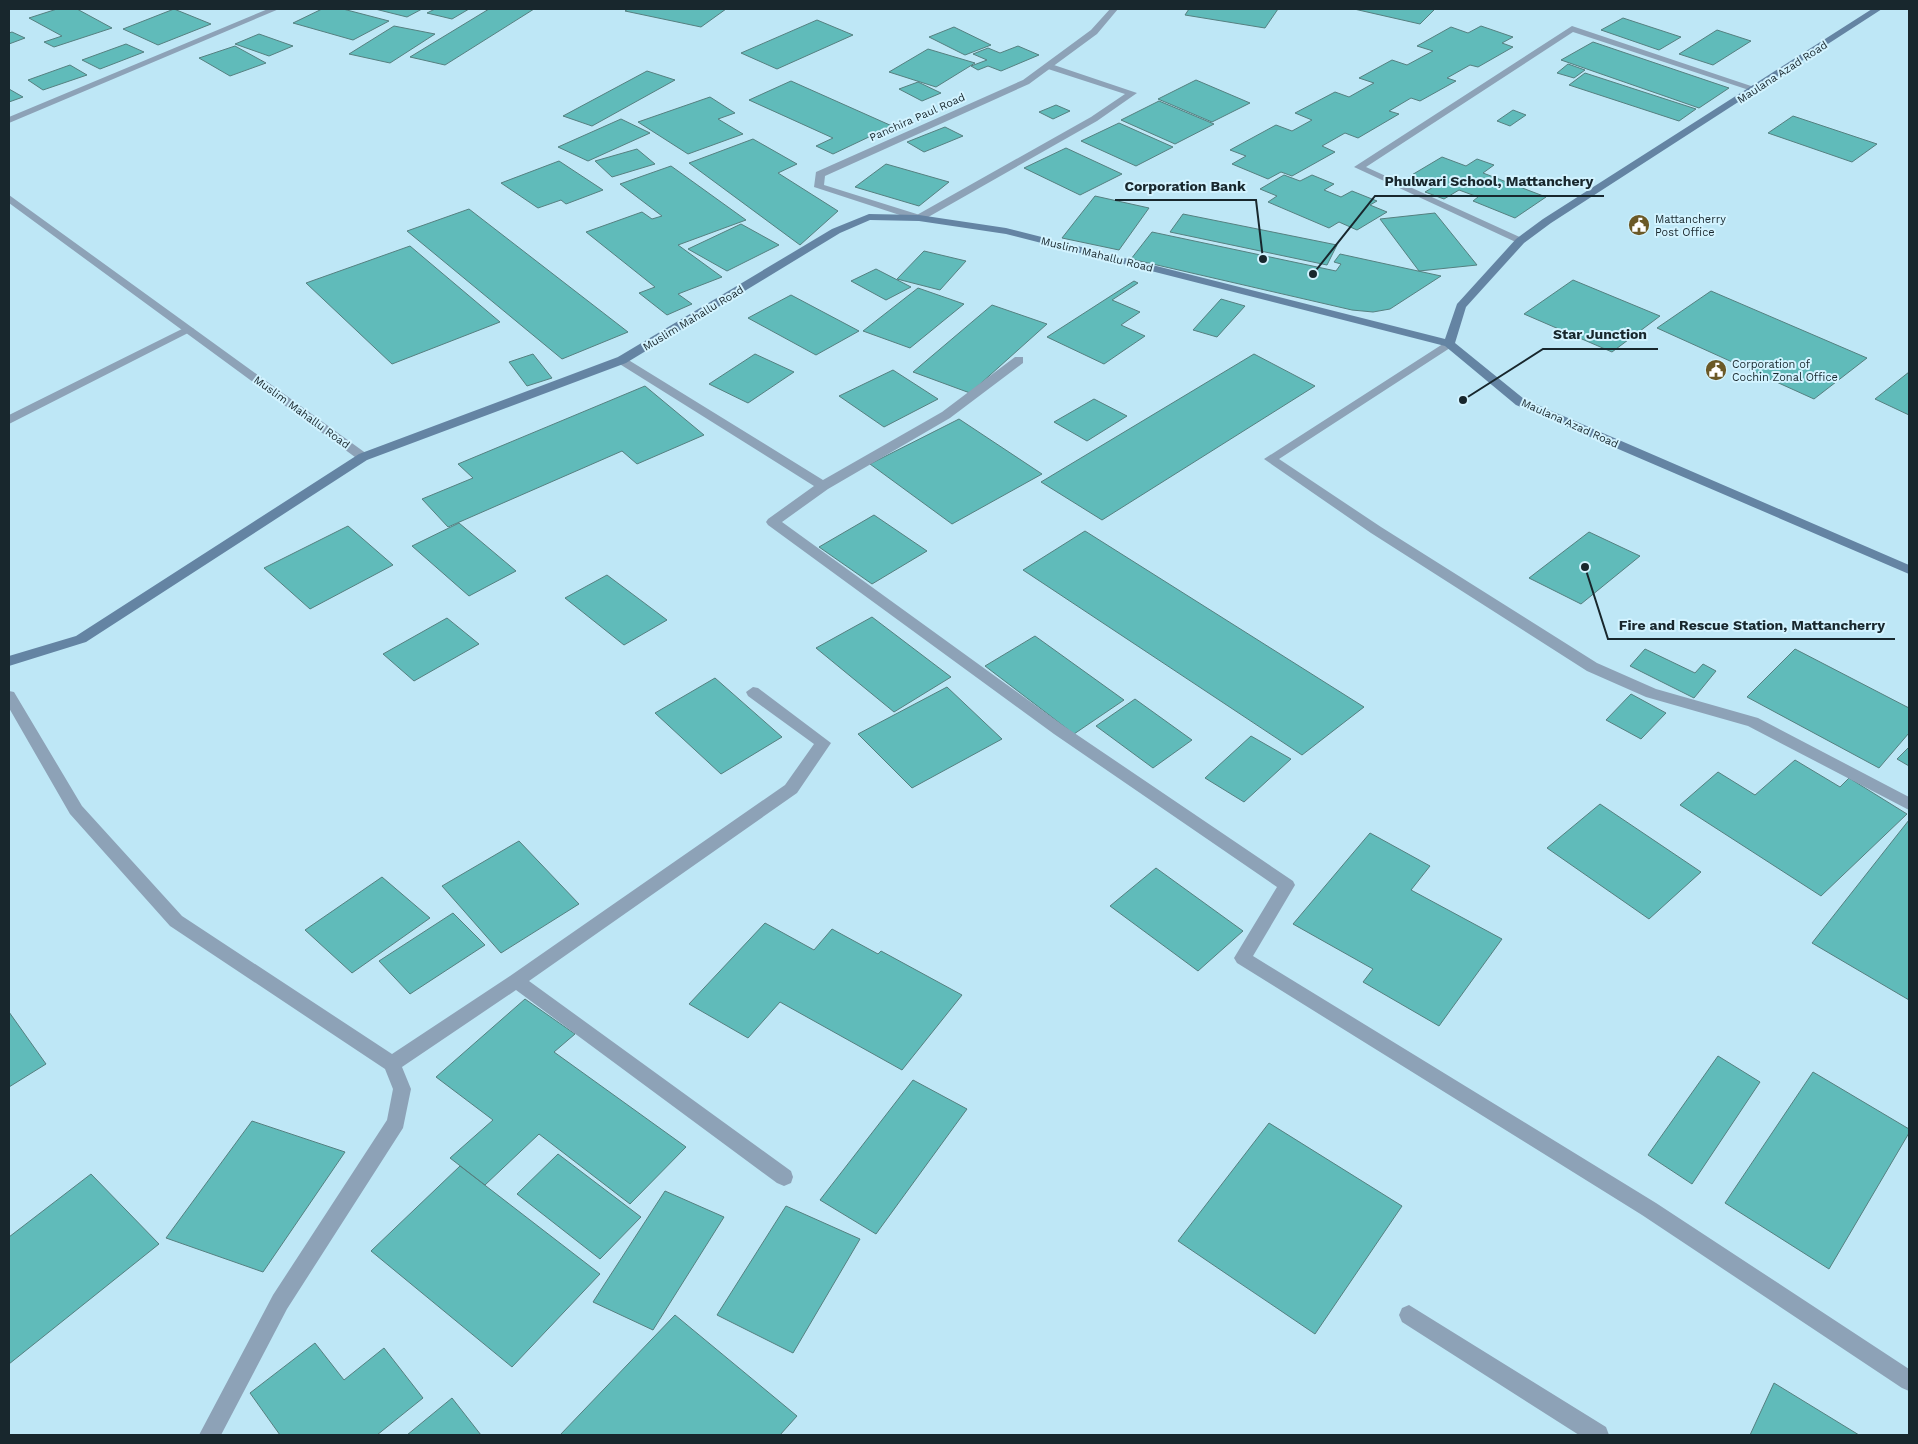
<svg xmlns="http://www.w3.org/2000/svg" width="1918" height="1444" font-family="'Work Sans',sans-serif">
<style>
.building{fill:#60bbba;stroke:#558080}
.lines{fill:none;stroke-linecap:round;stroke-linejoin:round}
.lane{fill:#8da2b7;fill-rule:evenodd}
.street{fill:#8da2b7;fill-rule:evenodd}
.secondary{fill:#6484a3;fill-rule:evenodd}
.labels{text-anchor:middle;stroke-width:4;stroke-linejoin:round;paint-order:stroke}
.far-street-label{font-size:11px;fill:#18272d;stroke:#d2f3ff}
.far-poi-label{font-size:11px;fill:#18272d;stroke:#d2f3ff;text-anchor:start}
.leader{fill:none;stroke:#18272d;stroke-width:2}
.callout-dot{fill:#18272d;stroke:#d2f3ff;stroke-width:2}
.callout-label{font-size:14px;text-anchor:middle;font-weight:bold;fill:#18272d;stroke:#d2f3ff;stroke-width:4;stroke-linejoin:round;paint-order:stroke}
</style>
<rect width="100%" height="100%" fill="#bee7f6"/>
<path class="building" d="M57 9H77L112 28 54 47 44 42 62 36 29 18Z
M174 9 211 24 158 45 123 29Z
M322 9H343L389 21 353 40 293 23Z
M375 9H422L407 17Z
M435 9H469L452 19 427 13Z
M489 9H534L445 65 410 57Z
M628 9H726L701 27 625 11Z
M1189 9H1278L1265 28 1185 15Z
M1354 9H1435L1420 24Z
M1623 18 1681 37 1659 50 1601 30Z
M817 20 853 35 777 69 741 53Z
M394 26 435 34 390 63 349 54Z
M1481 26 1513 37 1502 43 1513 47 1478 67 1470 65 1447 78 1456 81 1420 101 1411 98 1389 111 1399 114 1358 138 1345 133 1322 146 1335 152 1292 176 1281 172 1268 179 1232 164 1246 156 1230 150 1276 125 1292 131 1312 120 1295 113 1335 92 1349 97 1374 83 1359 78 1392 60 1407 65 1433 51 1417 46 1451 27 1468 33Z
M954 27 991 45 965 55 929 37Z
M1717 30 1751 41 1713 65 1679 54Z
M12 32 25 38 9 44V33Z
M259 34 293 46 269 56 235 44Z
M1593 42 1729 88 1699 108 1561 60Z
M126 44 144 52 100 69 82 60Z
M235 46 266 63 230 76 199 58Z
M1018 46 1039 55 1001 71 988 66 978 70 971 66 987 60 973 54 988 48 1000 53Z
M928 49 975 63 936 87 889 72Z
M1568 64 1585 70 1574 78 1557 73Z
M70 65 87 75 43 90 28 80Z
M647 71 675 80 592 126 563 116Z
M1585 73 1696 109 1679 121 1569 85Z
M1196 80 1250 103 1212 122 1158 99Z
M791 81 892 126 833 154 816 146 833 138 749 100Z
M918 82 941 93 922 101 899 89Z
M9 89 23 97 9 102Z
M710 97 735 113 718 119 743 134 688 154 638 122Z
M1159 101 1214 124 1175 144 1121 120Z
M1056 105 1070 111 1053 119 1039 112Z
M1513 110 1526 115 1510 126 1497 121Z
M1793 116 1877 144 1852 162 1768 133Z
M621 119 650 133 588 161 558 147Z
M1119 123 1173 147 1136 166 1081 141Z
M945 127 963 136 924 152 907 142Z
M753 139 797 164 778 173 838 211 800 245 689 163Z
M1066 148 1122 174 1080 195 1024 168Z
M637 149 655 164 612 177 595 161Z
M1442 157 1466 166 1477 159 1494 165 1483 173 1546 197 1515 218 1473 201 1478 197 1459 190 1444 199 1425 192 1435 186 1410 176Z
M559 161 603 190 566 204 561 200 538 208 501 183Z
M886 164 949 182 919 206 855 187Z
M671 166 746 220 678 245 722 277 678 294 692 304 667 315 639 293 655 287 586 232 642 212 652 219 662 216 620 184Z
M1284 175 1300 181 1312 175 1334 184 1324 190 1341 197 1352 191 1377 201 1370 205 1387 212 1357 230 1339 222 1329 228 1268 202 1277 196 1260 189Z
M1095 196 1149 208 1119 250 1062 238Z
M469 209 628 332 562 359 407 231Z
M1435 213 1477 265 1419 271 1380 219Z
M1183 214 1337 245 1327 265 1170 232Z
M741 224 779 245 727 271 688 249Z
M1152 232 1336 271 1341 264 1334 262 1340 254 1441 276 1390 309 1373 312 1352 310 1131 259Z
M410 246 500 322 392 364 306 283Z
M924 251 966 261 940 290 897 279Z
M876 269 911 287 886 300 851 281Z
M1573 280 1660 316 1612 352 1524 314Z
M1134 281 1138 283 1112 300 1140 312 1121 325 1145 336 1104 364 1047 337Z
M918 288 964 304 910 348 863 331Z
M1711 291 1867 358 1814 399 1657 328Z
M791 295 859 331 816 355 748 318Z
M1221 299 1245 306 1217 337 1193 330Z
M992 305 1047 324 970 393 913 372Z
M533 354 552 378 527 386 509 362Z
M755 354 794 372 748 403 709 384Z
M1254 354 1315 386 1102 520 1041 482Z
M893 370 938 399 884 427 839 396Z
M1909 372V415L1875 399Z
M645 386 704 435 637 464 622 451 448 527 422 499 473 478 458 464Z
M1094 399 1127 416 1087 441 1054 422Z
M959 419 1042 474 952 524 870 464Z
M874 515 927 551 872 584 819 547Z
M459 523 516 571 469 596 412 546Z
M348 526 393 565 310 609 264 568Z
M1085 531 1364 707 1302 755 1023 570Z
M1589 532 1640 556 1581 604 1529 578Z
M607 575 667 620 624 645 565 598Z
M872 617 951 677 894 712 816 648Z
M447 618 479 644 414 681 383 654Z
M1035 636 1124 700 1074 734 985 666Z
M1645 649 1695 673 1703 664 1716 671 1694 698 1630 666Z
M1795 649 1909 708V733L1879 768 1747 697Z
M715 678 782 737 721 774 655 713Z
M947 687 1002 739 912 788 858 734Z
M1631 694 1666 713 1641 739 1606 720Z
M1135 699 1192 740 1153 768 1096 726Z
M1251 736 1291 759 1244 802 1205 778Z
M1909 747V766L1897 759Z
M1795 760 1840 787 1849 778 1907 814 1821 896 1680 805 1718 772 1755 795Z
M1600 804 1701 872 1649 919 1547 848Z
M1909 820V1000L1812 943Z
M1370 833 1430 866 1411 890 1502 939 1439 1026 1363 982 1373 969 1293 924Z
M519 841 579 904 501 953 442 886Z
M1156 868 1243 931 1198 971 1110 906Z
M382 877 430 918 352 973 305 930Z
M453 913 485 945 410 994 379 961Z
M765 923 814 950 832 929 878 954 881 951 962 995 902 1070 780 1002 748 1038 689 1004Z
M525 999 575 1034 554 1052 686 1147 630 1204 539 1134 485 1185 450 1158 493 1120 436 1077Z
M9 1012 46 1064 9 1087Z
M1718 1056 1760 1082 1692 1184 1648 1155Z
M1813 1072 1909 1129V1133L1829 1269 1725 1203Z
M913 1080 967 1109 876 1234 820 1200Z
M252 1121 345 1152 263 1272 166 1238Z
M1269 1123 1402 1206 1315 1334 1178 1241Z
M558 1154 641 1217 600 1259 517 1194Z
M460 1166 600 1274 512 1367 371 1251Z
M91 1174 159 1244 9 1364V1237Z
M665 1191 724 1217 653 1330 593 1302Z
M786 1206 860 1239 793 1353 717 1315Z
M675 1315 797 1416 780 1435H560Z
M315 1343 344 1380 384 1348 423 1398 377 1435H280L250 1393Z
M1774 1383 1859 1435H1750Z
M452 1398 481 1435H407Z"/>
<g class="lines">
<path class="lane" d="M1572 26 1760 89 1752 91 1573 32 1366 167 1524 239V243L1520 244 1354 167Z
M1045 64H1051L1137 93 1097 121 923 220H915V216L1091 117 1125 94 1045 68Z
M188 326 194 329 192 331 9 424V415Z
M1449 340 1453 342V346L1279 459 1381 527 1597 663 1656 689 1758 718 1909 797V810L1748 726 1646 697 1587 671 1371 533 1264 459Z
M1409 1305 1606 1427 1609 1435H1579L1402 1322 1399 1315 1402 1308Z"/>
<path class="street" d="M268 9H279L9 123V117Z
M1110 9H1118L1097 34 1029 84 825 176 824 185 923 216V220H915L814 187 816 172 1023 80 1091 30Z
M9 195 367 454 369 457 367 460H359L9 203Z
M622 356 823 480 942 412 1015 357H1023V363L950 418 828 489 782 522 1064 726 1293 881 1295 885 1253 956 1656 1203 1909 1369V1391L1902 1388 1642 1215 1237 963 1234 958 1237 953 1277 887 1054 734 768 525 766 522 768 519 814 486 618 363V357Z
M753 687 758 688 831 743 797 793 529 981 791 1171 793 1177 791 1183 784 1186 777 1183 516 990 402 1067 411 1089 403 1128 287 1309 221 1435H199L273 1295 387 1120 393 1089 385 1069 170 926 70 814 9 708V691L14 692 82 806 182 916 392 1054 510 976 785 785 814 744 748 696 746 692Z"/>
<path class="secondary" d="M1872 9H1882L1551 223 1524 243 1466 307 1455 343 1524 399 1909 565V574L1516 405 1445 346 1006 234 919 221 870 220 840 233 626 363 367 460 86 642 9 666V656L76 636 359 454 618 357 832 229 869 214 919 215 1006 228 1445 339 1457 304 1516 239 1543 219Z"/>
</g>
<defs>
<g id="civic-disc" transform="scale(1.125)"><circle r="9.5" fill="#6b5927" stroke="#d2f3ff"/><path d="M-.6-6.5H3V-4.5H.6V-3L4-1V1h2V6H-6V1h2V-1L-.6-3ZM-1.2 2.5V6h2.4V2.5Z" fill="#fff"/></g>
</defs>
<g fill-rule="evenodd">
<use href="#civic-disc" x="1639" y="225"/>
<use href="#civic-disc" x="1716" y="370"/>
</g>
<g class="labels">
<g class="far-street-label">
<text transform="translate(1782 72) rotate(-33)" y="4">Maulana Azad Road</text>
<text transform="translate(917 117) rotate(-24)" y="4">Panchira Paul Road</text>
<text transform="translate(1097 254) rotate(14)" y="4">Muslim Mahallu Road</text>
<text transform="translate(693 318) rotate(-31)" y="4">Muslim Mahallu Road</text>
<text transform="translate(302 412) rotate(36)" y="4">Muslim Mahallu Road</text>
<text transform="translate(1570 423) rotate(24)" y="4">Maulana Azad Road</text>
</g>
<g class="far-poi-label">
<text x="1655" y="223">Mattancherry<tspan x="1655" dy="13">Post Office</tspan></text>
<text x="1732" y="368">Corporation of<tspan x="1732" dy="13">Cochin Zonal Office</tspan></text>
</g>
</g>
<path class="leader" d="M1313 274L1375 196H1604M1263 259L1256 200H1115M1463 400L1543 349H1658M1585 567L1608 639H1895"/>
<g class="callout-dot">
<circle cx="1313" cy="274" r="5"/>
<circle cx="1263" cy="259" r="5"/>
<circle cx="1463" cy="400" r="5"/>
<circle cx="1585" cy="567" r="5"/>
</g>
<g class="callout-label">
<text x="1489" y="186">Phulwari School, Mattanchery</text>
<text x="1185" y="191">Corporation Bank</text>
<text x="1600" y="339">Star Junction</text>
<text x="1752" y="630">Fire and Rescue Station, Mattancherry</text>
</g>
<rect width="1918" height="1444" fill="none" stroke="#18272d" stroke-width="20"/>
</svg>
